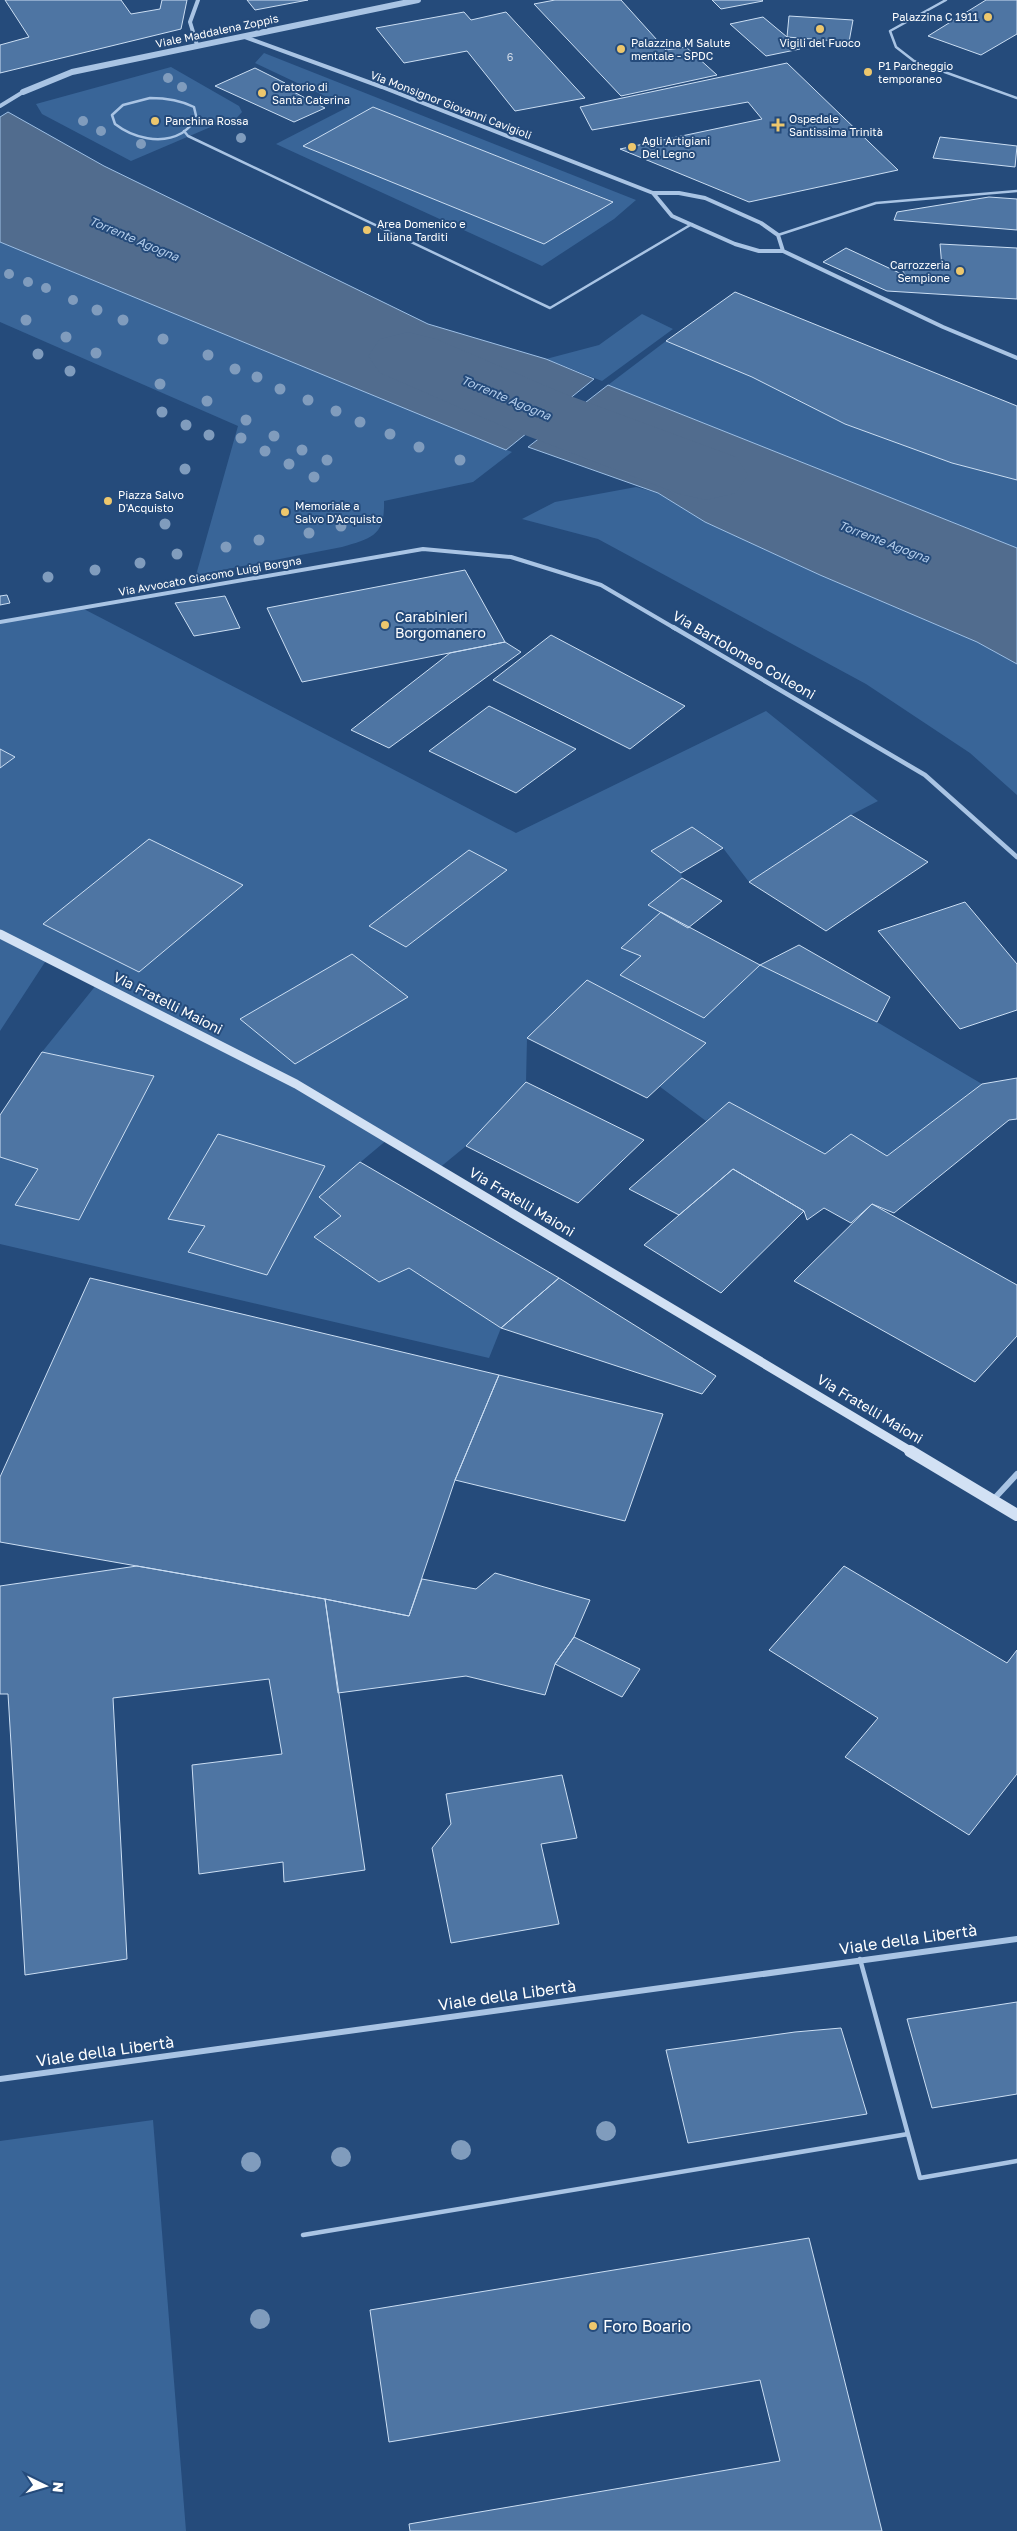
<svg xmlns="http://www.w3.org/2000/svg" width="1017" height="2531" font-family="'Golos Text',sans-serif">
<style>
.green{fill:#396598;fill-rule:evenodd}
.water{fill:#516c8e;stroke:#9dbfe5}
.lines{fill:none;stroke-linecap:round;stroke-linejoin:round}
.river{fill:#516c8e;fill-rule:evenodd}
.building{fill:#4e75a3;stroke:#cbdef3}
.service-far1{stroke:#a9c4e4;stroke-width:2.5}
.service{stroke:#a9c4e4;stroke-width:4.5}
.minor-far2{stroke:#a9c4e4;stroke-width:4}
.minor-far1{stroke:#a9c4e4;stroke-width:4.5}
.minor{stroke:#a9c4e4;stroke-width:6}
.tertiary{stroke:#a9c4e4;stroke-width:6}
.secondary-far1{stroke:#d2e1f4;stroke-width:9}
.secondary{stroke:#d2e1f4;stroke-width:12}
.tree{fill:#809cbd}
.poi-dot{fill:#edc76d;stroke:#254b7b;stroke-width:2}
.labels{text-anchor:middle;stroke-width:4;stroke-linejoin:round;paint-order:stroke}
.far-poi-label{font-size:11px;fill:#fff;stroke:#254b7b;text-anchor:start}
.far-street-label{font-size:11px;fill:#fff;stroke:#254b7b}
.number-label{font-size:11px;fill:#d3dce8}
.far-water-label{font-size:12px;font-style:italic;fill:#b4ceec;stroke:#254b7b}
.poi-label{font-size:14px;fill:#fff;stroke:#254b7b;text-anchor:start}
.street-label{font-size:14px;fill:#fff;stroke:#254b7b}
.near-street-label{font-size:16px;fill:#fff;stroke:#254b7b}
.near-poi-label{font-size:16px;fill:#fff;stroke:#254b7b;text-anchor:start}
</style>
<rect width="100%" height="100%" fill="#254b7b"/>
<path class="green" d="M264 53 636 200 614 219 542 266 276 144 348 107 255 63ZM373 107 612 201V202L544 244 303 146Z
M171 67 239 106 242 112 232 123 227 120 131 161 42 114 36 104Z
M0 242 512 452 473 482 384 501C385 535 373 538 342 547L196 575 238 426 0 322Z
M642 314 673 329 602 381 546 359 599 345Z
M666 341 752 377 845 424 952 463 1017 480V548L608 385Z
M636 487 658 493 705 522 820 575 977 642 1017 664V795L970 753 866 684 598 539 522 519 555 502Z
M80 607 516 833 766 711 878 801 851 815 749 882 723 848 692 827 651 851 681 873 682 878 648 905 661 912 622 948 641 956 620 975 704 1018 760 965 877 1022 982 1084 887 1156 825 1154 729 1102 706 1121 659 1086 706 1043 587 980 527 1038 526 1082 466 1146 438 1169 388 1139 319 1197 341 1216 315 1238 379 1282 409 1268 501 1328 489 1358 0 1244V1157L38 1169 16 1205 79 1220 154 1076 42 1052 97 984 47 959 0 1031V622Z
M153 2120 186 2531H0V2141Z"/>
<path class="water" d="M8 112 104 166 428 324 546 359 594 379 506 450 0 242V117Z
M608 385 1017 548V664L977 642 820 575 705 522 658 493 528 447Z"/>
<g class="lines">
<path class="river" d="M408 332 436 339 565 394 736 457 748 475 736 493 706 500 676 493 507 428 380 373 368 356 380 339Z"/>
</g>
<path class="building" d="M5 0H121L131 14 160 9 162 0H187L181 29 0 73V45L29 37Z
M247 0H308L255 10Z
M555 0H621L666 50 686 47 717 75 621 96 534 4Z
M712 0H762L763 1 721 9Z
M986 0H1017V34L981 55 928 36Z
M464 12 471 20 506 12 585 98 515 111 467 51 404 63 376 28Z
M789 16 853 20 849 42 787 37Z
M763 17 787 37 800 49 766 56 730 24Z
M787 63 898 170 749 202 620 149 762 119 748 102 592 130 580 107Z
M255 68 285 83 280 85 325 108 294 122 215 86Z
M373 107 613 202 544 244 303 146Z
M940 137 1017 146 1015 167 933 158Z
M989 197 1017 199V230L894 220 897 212Z
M940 244 1017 248V299L887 291 823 262 846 248 906 276 899 265 942 267Z
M735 292 1017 406V480L952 463 845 424 752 377 666 341Z
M465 570 505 642 302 682 267 608Z
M7 595 10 603 0 605V596Z
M225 596 240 628 194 636 175 603Z
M551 635 685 706 630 749 493 680Z
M505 642 521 652 389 748 351 730 450 653Z
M489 706 576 749 516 793 429 751Z
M0 749 15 757 0 768Z
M851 815 928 862 826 931 749 882Z
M692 827 723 848 681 873 651 851Z
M149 839 243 885 139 972 43 924Z
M469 850 507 870 406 947 369 926Z
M682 878 722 901 688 928 648 905Z
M965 902 1017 964V1010L960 1029 878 931Z
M661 912 760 965 704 1018 620 975 641 956 621 948Z
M799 945 890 997 877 1022 760 965Z
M352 954 408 997 295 1064 240 1019Z
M587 980 706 1043 647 1098 527 1038Z
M42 1052 154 1076 79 1220 15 1205 38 1169 0 1157V1115Z
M1017 1078V1119L1009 1120 894 1213 872 1204 851 1223 824 1208 807 1220 804 1211 733 1169 679 1215 629 1189 729 1102 825 1154 851 1134 887 1156 982 1084Z
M526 1082 644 1140 578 1203 466 1146Z
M218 1134 325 1166 267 1275 188 1252 205 1226 168 1219Z
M360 1162 559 1278 501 1328 409 1268 379 1282 314 1237 341 1216 319 1197Z
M733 1169 804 1211 721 1293 644 1245Z
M872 1204 1017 1285V1336L975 1382 794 1281Z
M90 1278 499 1375 455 1480 409 1616 325 1599 0 1542V1477Z
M559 1278 716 1376 702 1394 501 1328Z
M499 1375 663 1414 625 1521 455 1480Z
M137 1566 325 1599 365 1870 284 1882 283 1862 199 1874 192 1765 282 1754 269 1679 113 1698 127 1959 25 1975 8 1694H0V1586Z
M844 1566 1007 1663 1017 1650V1774L969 1835 845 1757 878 1718 769 1650Z
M495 1573 590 1600 574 1637 555 1664 545 1695 466 1676 338 1693 325 1599 409 1616 422 1579 476 1589Z
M574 1637 640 1669 622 1697 555 1664Z
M562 1775 577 1838 541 1844 559 1924 451 1943 432 1848 451 1824 446 1794Z
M1017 2002V2094L932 2108 907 2019Z
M841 2028 867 2114 688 2143 666 2050 795 2032Z
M809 2238 882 2531H410L409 2524 780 2461 760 2380 389 2442 370 2310Z"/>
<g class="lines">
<path class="service-far1" d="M946 0 890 31 896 47 914 61 1017 98
M150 98C166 98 180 100 194 107L197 120C192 124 187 130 182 133 161 145 133 138 115 124L112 115 123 105Z
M184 131 188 136 550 308 692 224
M778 235 876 203 1017 191"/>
<path class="service" d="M860 1959 920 2178 1017 2161
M303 2235 908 2134"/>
<path class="minor-far2" d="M245 37 382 87 653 193
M197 45 190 22 198 0
M0 106 23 92
M653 193H679L705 198 761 223 778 235 783 251H759L735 244 672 216Z
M783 251 943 327 1017 358
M0 622 423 549 511 557 601 585 676 629"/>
<path class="minor-far1" d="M673 627 925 775 1017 857"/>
<path class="minor" d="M993 1500 1017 1474
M0 2079 1017 1939"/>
<path class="tertiary" d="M23 92 72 72 418 0"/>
<path class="secondary-far1" d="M0 934 296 1084 912 1452"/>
<path class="secondary" d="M910 1451 1017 1515"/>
</g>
<g class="tree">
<circle cx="168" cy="78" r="5"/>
<circle cx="182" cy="87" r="5"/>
<circle cx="83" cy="121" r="5"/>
<circle cx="101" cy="131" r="5"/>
<circle cx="241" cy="138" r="5"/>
<circle cx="141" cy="144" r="5"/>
<circle cx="9" cy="274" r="5"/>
<circle cx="28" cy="282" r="5"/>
<circle cx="46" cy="288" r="5"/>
<circle cx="73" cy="300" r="5"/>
<circle cx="97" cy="310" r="5.5"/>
<circle cx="26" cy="320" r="5.5"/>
<circle cx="123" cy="320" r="5.5"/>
<circle cx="66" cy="337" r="5.5"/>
<circle cx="163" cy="339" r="5.5"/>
<circle cx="96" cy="353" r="5.5"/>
<circle cx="38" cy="354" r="5.5"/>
<circle cx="208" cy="355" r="5.5"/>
<circle cx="235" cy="369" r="5.5"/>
<circle cx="70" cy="371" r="5.5"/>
<circle cx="257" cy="377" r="5.5"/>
<circle cx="160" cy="384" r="5.5"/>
<circle cx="280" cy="389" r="5.5"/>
<circle cx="308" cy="400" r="5.5"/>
<circle cx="207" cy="401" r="5.5"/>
<circle cx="336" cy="411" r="5.5"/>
<circle cx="162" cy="412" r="5.5"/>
<circle cx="246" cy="420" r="5.5"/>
<circle cx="360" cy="422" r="5.5"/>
<circle cx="186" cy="425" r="5.5"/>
<circle cx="390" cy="434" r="5.5"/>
<circle cx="209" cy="435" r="5.5"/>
<circle cx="274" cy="436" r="5.5"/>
<circle cx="241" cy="438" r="5.5"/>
<circle cx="419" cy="447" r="5.5"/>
<circle cx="302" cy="450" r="5.5"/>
<circle cx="265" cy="451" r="5.5"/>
<circle cx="327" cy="460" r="5.5"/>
<circle cx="460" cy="460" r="5.5"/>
<circle cx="289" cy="464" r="5.5"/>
<circle cx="185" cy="469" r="5.5"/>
<circle cx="314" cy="477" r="5.5"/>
<circle cx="165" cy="524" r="5.5"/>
<circle cx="341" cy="526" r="5.5"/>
<circle cx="309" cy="533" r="5.5"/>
<circle cx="259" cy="540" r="5.5"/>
<circle cx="226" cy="547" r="5.5"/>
<circle cx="177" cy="554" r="5.5"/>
<circle cx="140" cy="563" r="5.5"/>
<circle cx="95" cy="570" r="5.5"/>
<circle cx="48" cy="577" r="5.5"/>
<circle cx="606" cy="2131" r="10"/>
<circle cx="461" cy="2150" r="10"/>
<circle cx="341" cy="2157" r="10"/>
<circle cx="251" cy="2162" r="10"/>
<circle cx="260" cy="2319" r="10"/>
</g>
<g class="poi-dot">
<circle cx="988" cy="17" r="5"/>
<circle cx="820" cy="29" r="5"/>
<circle cx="621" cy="49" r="5"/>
<circle cx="868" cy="72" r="5"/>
<circle cx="262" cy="93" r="5"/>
<circle cx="155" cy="121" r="5"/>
<path d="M775.5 117.5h5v5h5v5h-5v5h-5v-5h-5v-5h5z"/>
<circle cx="632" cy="147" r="5"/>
<circle cx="367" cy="230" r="5"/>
<circle cx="960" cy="271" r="5"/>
<circle cx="108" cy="501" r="5"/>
<circle cx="285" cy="512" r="5"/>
<circle cx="385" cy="625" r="5"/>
<circle cx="593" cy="2326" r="5"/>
</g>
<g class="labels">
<g class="far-poi-label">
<text x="978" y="21" text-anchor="end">Palazzina C 1911</text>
<text x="631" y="47">Palazzina M Salute<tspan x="631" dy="13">mentale - SPDC</tspan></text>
<text x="820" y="47" text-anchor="middle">Vigili del Fuoco</text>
<text x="878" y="70">P1 Parcheggio<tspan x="878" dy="13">temporaneo</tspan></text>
<text x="272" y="91">Oratorio di<tspan x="272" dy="13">Santa Caterina</tspan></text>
<text x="789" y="123">Ospedale<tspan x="789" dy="13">Santissima Trinità</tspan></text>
<text x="165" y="125">Panchina Rossa</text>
<text x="642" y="145">Agli Artigiani<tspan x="642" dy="13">Del Legno</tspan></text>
<text x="377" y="228">Area Domenico e<tspan x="377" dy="13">Liliana Tarditi</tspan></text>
<text x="950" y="269" text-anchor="end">Carrozzeria<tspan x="950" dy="13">Sempione</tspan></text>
<text x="118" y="499">Piazza Salvo<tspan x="118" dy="13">D'Acquisto</tspan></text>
<text x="295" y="510">Memoriale a<tspan x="295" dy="13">Salvo D'Acquisto</tspan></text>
</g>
<g class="far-street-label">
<text transform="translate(217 31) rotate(-12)" y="4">Viale Maddalena Zoppis</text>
<text transform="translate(451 105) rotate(21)" y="4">Via Monsignor Giovanni Cavigioli</text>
<text transform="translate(210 576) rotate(-10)" y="4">Via Avvocato Giacomo Luigi Borgna</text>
</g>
<g class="number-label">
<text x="510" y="61">6</text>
</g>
<g class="far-water-label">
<text transform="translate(134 239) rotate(23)" y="4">Torrente Agogna</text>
<text transform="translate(506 398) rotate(23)" y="4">Torrente Agogna</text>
<text transform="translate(884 542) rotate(21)" y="4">Torrente Agogna</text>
</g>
<g class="poi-label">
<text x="395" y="622">Carabinieri<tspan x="395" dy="16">Borgomanero</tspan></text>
</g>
<g class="street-label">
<text transform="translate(744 655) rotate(30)" y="5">Via Bartolomeo Colleoni</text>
<text transform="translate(168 1003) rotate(27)" y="5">Via Fratelli Maioni</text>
<text transform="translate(522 1202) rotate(31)" y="5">Via Fratelli Maioni</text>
<text transform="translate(870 1409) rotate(31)" y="5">Via Fratelli Maioni</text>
</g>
<g class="near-street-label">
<text transform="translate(908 1939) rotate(-8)" y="6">Viale della Libertà</text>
<text transform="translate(507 1995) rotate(-8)" y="6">Viale della Libertà</text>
<text transform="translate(105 2051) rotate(-8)" y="6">Viale della Libertà</text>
</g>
<g class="near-poi-label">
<text x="603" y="2332">Foro Boario</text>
</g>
</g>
<g transform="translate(45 2486) rotate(95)" stroke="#254b7b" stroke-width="4" paint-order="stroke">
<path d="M0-4L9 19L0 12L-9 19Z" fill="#ffffff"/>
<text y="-8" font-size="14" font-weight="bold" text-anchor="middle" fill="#ffffff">N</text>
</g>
</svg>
